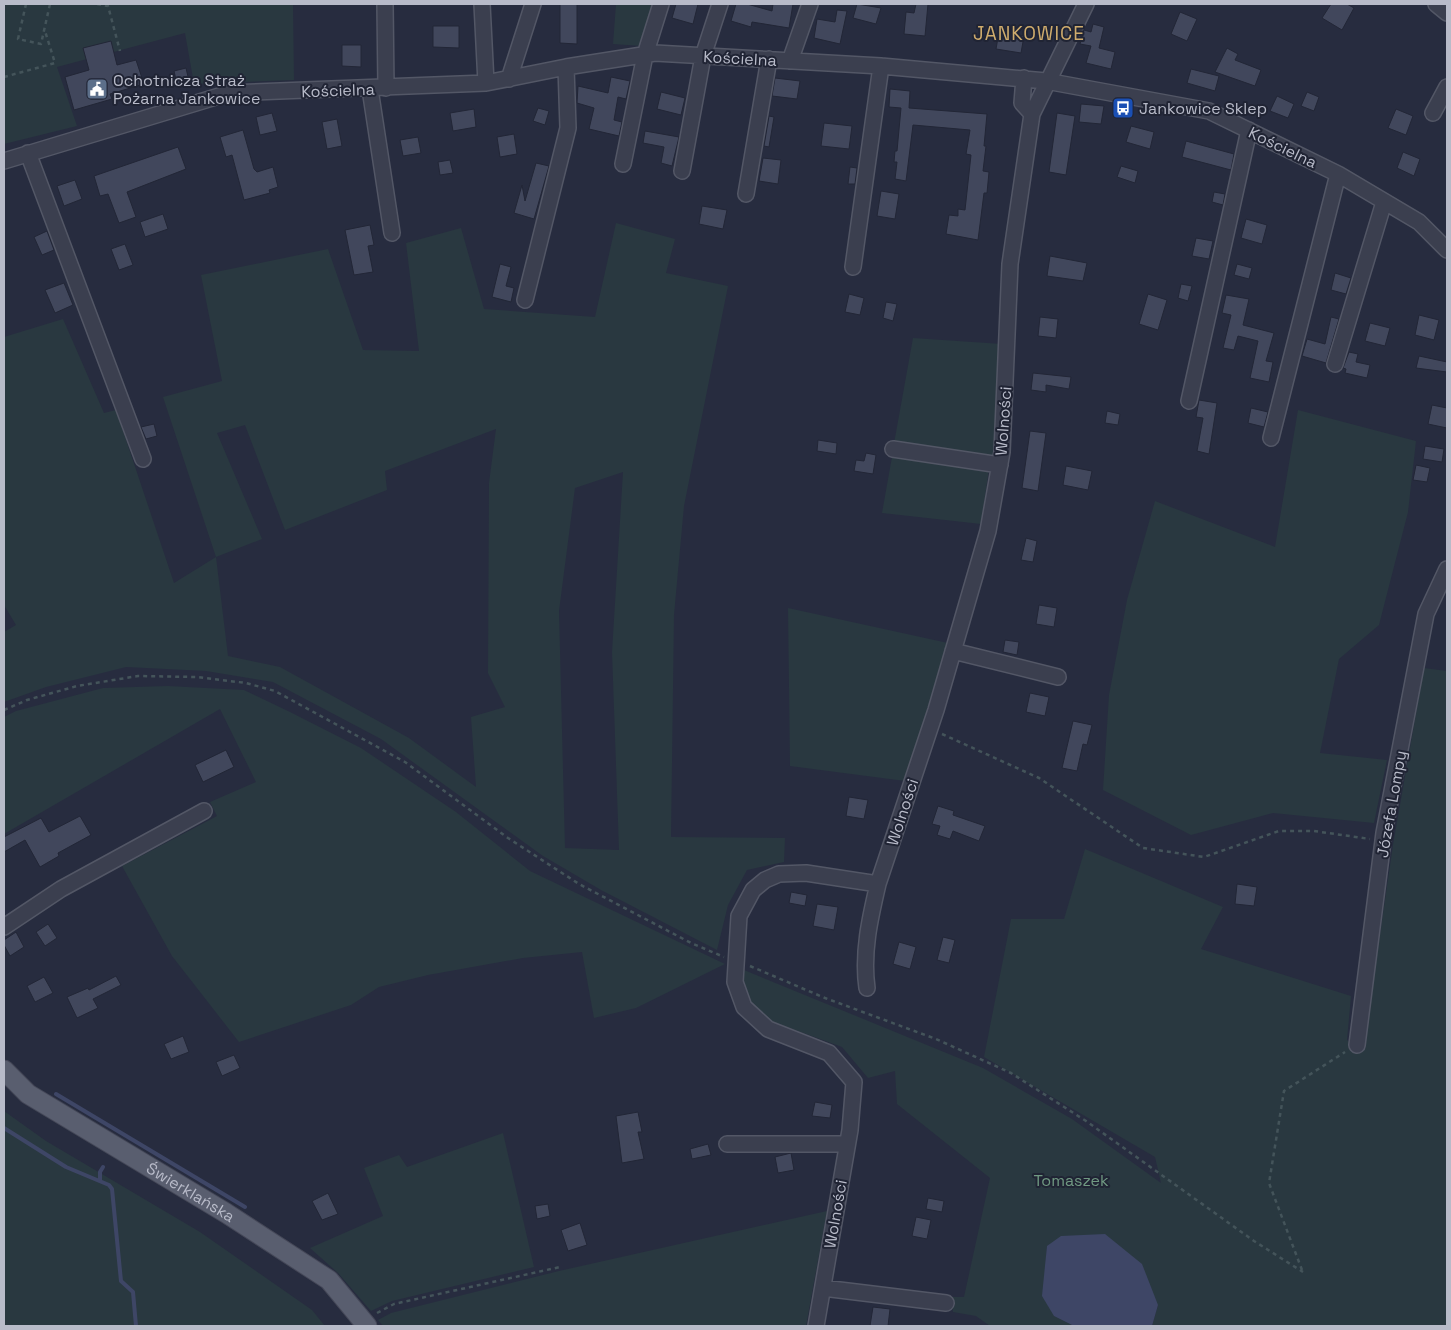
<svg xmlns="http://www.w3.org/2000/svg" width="1451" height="1330" font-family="'Space Grotesk',sans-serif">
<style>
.green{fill:#293840;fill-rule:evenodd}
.water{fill:#3e4666}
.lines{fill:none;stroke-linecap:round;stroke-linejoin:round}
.stream{stroke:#3e4666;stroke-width:4}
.building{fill:#41475c;stroke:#222636}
.minor-casing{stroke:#535766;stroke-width:18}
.major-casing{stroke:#454858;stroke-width:21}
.path{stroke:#44545a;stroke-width:2.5;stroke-dasharray:4 4;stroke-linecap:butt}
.minor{stroke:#3b3f4f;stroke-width:15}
.major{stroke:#595e6f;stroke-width:19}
.labels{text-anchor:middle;stroke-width:4;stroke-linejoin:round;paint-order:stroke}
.street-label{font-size:16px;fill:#b8bbc9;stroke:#202434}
.poi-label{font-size:16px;fill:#b8bbc9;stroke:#202434;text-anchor:start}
.park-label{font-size:16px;fill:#709982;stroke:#202434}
.quarter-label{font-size:19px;letter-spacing:1px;fill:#cfac6d;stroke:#202434}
</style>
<rect width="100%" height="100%" fill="#272c3f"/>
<path class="green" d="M4 4H293L294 80 194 84 185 33 57 67 77 126 4 144Z
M616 4H655L642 46 613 44Z
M616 223 675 239 666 273 728 286 684 506 674 615 671 837 785 838 784 862 747 870 728 905 717 950 601 890 543 856 381 739 273 682 206 671 126 667 46 687 4 702V632L16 625 4 605V337L63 319 104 413 116 410 174 583 216 557 163 397 222 381 201 275 328 249 363 350 419 351 406 243 461 228 484 309 595 317ZM245 425 285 530 387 490 385 471 496 429 489 483 488 673 505 707 471 717 476 787 409 738 280 667 228 656 216 557 262 539 217 433ZM623 472 612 652 619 850 565 848 559 611 575 488Z
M913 338 1002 344 994 458 893 449Z
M1298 410 1416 441 1408 512 1379 625 1339 659 1320 753 1387 760 1374 823 1273 813 1191 835 1103 790 1109 695 1127 600 1155 501 1275 547Z
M892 457 989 469 981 524 882 513Z
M788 608 948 643 905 781 790 766Z
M1424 668 1447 671V1326H1152L1158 1305 1047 1246 1046 1263 1054 1316 1074 1326H990L976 1316 953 1312 951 1297H964L990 1178 897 1104 895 1071 868 1078 842 1047 759 1017 743 988 744 970 983 1068 1072 1119 1161 1183 1155 1157 984 1057 1011 919H1064L1085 849 1223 907 1201 949 1351 996 1347 1040 1361 1053 1365 1037 1393 845Z
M168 686 244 690 290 712 361 748 456 812 530 871 725 964 636 1008 594 1018 582 952 523 958 428 975 379 987 351 1005 239 1042 172 956 122 866 217 816 210 802 256 782 220 709 4 834V717L16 711 103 688Z
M4 1111 46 1141 200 1232 312 1310 325 1326H4Z
M503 1133 534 1267 392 1301 371 1311 338 1273 310 1248 383 1216 364 1168 399 1155 407 1167Z
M827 1211 806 1326H383L378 1320 391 1313 559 1271Z"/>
<path class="water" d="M1105 1234 1142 1264 1158 1305 1152 1326H1074L1054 1316 1042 1296 1047 1246 1061 1236Z"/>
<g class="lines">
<path class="stream" d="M56 1094 245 1207
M4 1128 66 1167 109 1185 112 1189 121 1281 133 1292 136 1326
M100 1180V1172L103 1167"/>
</g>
<path class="building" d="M560 4H577V44L560 43Z
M676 4H698L693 24 672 18Z
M736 4H747L772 11 773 4H793L789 28 752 22 751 27 731 21Z
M857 4 881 8 876 24 853 18Z
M916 4H928L925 36 904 34 906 12 914 13Z
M1331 4H1347L1354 8 1342 30 1322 18Z
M837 10 847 11 840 44 814 38 817 19 835 22Z
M1180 12 1197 19 1187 41 1171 34Z
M1093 24 1104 27 1099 48 1115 52 1111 69 1086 63 1091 46 1080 44 1084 30 1091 32Z
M433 26H459V48L433 47Z
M999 32 1024 36 1021 53 996 49Z
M111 41 117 65 136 60 144 84 110 94 112 99 74 110 65 77 89 70 83 48Z
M342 45H361V67L342 66Z
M1227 48 1238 54 1235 60 1261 70 1255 86 1215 72Z
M186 68 189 81 177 84 174 71Z
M1191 69 1219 76 1215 91 1187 83Z
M611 77 630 81 626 99 618 97 614 120 622 122 619 136 589 129 594 108 577 103 578 86 608 93Z
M775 78 800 81 797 99 772 96Z
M890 89 910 91 909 108 987 114 984 146H986L983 171 989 172 987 193H984L978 240 946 234 949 215 958 216V209L965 210 971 155 966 154 970 130 913 125 906 181 895 179 897 162H894L895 151H897L901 108 889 107Z
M661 92 685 98 681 115 657 109Z
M1307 92 1319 97 1314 111 1301 106Z
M1277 96 1294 104 1288 118 1270 111Z
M1081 104 1104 106 1101 124 1079 122Z
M538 108 549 111 545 125 533 121Z
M474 109 476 127 453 131 450 113Z
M1396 109 1413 116 1406 135 1388 128Z
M272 113 277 131 260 135 256 117Z
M1057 113 1075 116 1066 175 1049 172Z
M769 116 774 117 769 147 764 146Z
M337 119 342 146 327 149 322 122Z
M824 123 852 126 849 149 821 146Z
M1131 126 1154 132 1150 149 1126 142Z
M243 130 254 169 257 172 273 167 278 187 269 190 270 193 244 200 232 155 226 157 220 137Z
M645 131 679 137 672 166 661 163 664 147 643 143Z
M514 134 517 154 500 157 497 137Z
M418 137 421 153 403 156 400 140Z
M1186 141 1234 154 1231 170 1182 157Z
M178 147 186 169 127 192 136 217 119 223 108 194 100 196 94 176Z
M1403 152 1420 159 1414 176 1397 168Z
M763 158 781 160 778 184 759 181Z
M450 160 453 173 440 175 438 162Z
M536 163 549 166 534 219 514 213 522 185 525 201Z
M1121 166 1138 171 1135 183 1117 177Z
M850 167 857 168 855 184H848Z
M75 180 82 199 64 206 57 186Z
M881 191 899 194 895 219 877 216Z
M1214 192 1225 194 1223 205 1212 202Z
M702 206 727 210 723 229 699 224Z
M163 214 168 229 145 237 140 222Z
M1246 219 1267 225 1262 244 1241 238Z
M370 225 374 245 368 246 373 272 354 275 345 230Z
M47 231 54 250 42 255 34 237Z
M1196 238 1213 241 1209 259 1192 256Z
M125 244 133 265 119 270 111 249Z
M1050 256 1087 263 1083 281 1047 276Z
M500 264 511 267 506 286 514 288 511 302 492 297Z
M1237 264 1252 268 1249 279 1234 275Z
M1335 273 1351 278 1346 294 1331 290Z
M64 283 73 305 55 313 45 290Z
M1181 284 1192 286 1188 301 1178 298Z
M849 294 864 298 860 315 845 312Z
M1148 294 1167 300 1158 330 1139 324Z
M1226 295 1249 299 1243 325 1274 333 1266 361 1273 362 1269 382 1250 378 1258 341 1238 336 1234 350 1223 348 1231 315 1222 313Z
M886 302 897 304 893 321 883 318Z
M1419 315 1439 320 1434 340 1415 335Z
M1040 317 1058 319 1056 338 1038 336Z
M1331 317 1339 319 1326 363 1302 356 1307 339 1325 344Z
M1370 323 1390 328 1385 346 1365 341Z
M1349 352 1358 354 1356 362 1370 365 1367 378 1345 373 1346 369 1343 368Z
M1419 356 1447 362V372L1416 368Z
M1033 373 1071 377 1069 389 1046 385V392L1031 390Z
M1199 400 1217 403 1209 454 1197 451 1203 418 1196 417Z
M1432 405 1447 408V428L1428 424Z
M1251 408 1268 412 1264 427 1248 423Z
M1107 411 1120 414 1118 425 1105 423Z
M154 424 157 436 146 439 141 427Z
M1030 431 1046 433 1038 491 1022 488Z
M818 440 837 443 836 454 817 451Z
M1425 446 1444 449 1442 462 1423 459Z
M866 453 876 455 873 474 854 471 856 460 864 461Z
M1416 465 1430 468 1427 482 1413 480Z
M1066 466 1092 471 1088 490 1063 485Z
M1026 538 1037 541 1033 562 1021 560Z
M1039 605 1057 608 1054 627 1036 624Z
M1005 640 1019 642 1017 655 1003 652Z
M1030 693 1049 697 1045 716 1026 712Z
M1073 721 1092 725 1087 745 1083 744 1077 771 1062 768Z
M226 750 234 767 203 782 195 765Z
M849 797 868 800 864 819 846 816Z
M938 806 954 811 953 815 985 826 979 841 953 831 950 839 937 835 940 826 932 824Z
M80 816 91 835 58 853 59 856 40 867 25 840 4 852V837L41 818 49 832Z
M1237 884 1257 887 1254 906 1235 904Z
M791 892 807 895 805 906 789 903Z
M817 904 838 907 834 930 813 926Z
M48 924 57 938 45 946 36 932Z
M16 932 24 947 10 956 4 945V940Z
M943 937 955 940 949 963 937 960Z
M899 942 916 947 910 969 893 964Z
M116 976 121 985 93 999 98 1008 77 1018 67 997 88 988 89 990Z
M44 977 53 993 35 1002 27 986Z
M183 1036 189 1052 171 1059 164 1044Z
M234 1055 240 1068 222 1076 216 1062Z
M815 1102 832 1105 830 1118 812 1116Z
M638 1112 642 1132H638L644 1159 622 1163 616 1116Z
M708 1144 711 1155 692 1159 690 1149Z
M791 1153 794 1170 778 1173 775 1157Z
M328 1193 338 1214 322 1220 312 1201Z
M928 1198 944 1201 942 1212 926 1209Z
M548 1204 550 1216 537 1219 535 1206Z
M916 1217 931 1220 927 1239 912 1236Z
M580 1223 587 1245 568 1251 561 1230Z
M873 1307 890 1309 888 1326H870Z"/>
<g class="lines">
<g class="minor-casing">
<path id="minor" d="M385 4 386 88
M482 4 486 83
M1436 4 1447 13
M790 61 810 4
M1024 78 1022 103 1032 114
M509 79 533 4
M370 89 392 233
M1433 113 1447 87
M28 153 143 459
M4 161 229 93 486 83 566 67 655 53 881 66 1046 81 1209 111 1338 174 1419 222 1447 250
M623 164 645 55 661 4
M682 171 703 56 720 4
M746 194 769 59
M853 267 881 66
M525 300 568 128 566 67
M1335 364 1384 202
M1189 401 1249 130
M1271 438 1338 174
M893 449 1000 465
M953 651 1058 677
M4 927 61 889 204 811
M867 988C862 953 870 918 878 884
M1357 1045 1384 833 1426 614 1447 569
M727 1144H847
M823 1288 946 1303
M816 1326 850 1130 854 1082 829 1053 768 1029 744 1007 735 982 739 916 753 890 765 880 779 874 806 873 878 884 936 710 988 531 1002 452 1010 264 1032 114 1086 4"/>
</g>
<g class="major-casing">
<g id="major">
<path id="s1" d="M4 1070 28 1094 226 1213 329 1280 367 1326"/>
</g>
</g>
<path class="path" d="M26 4 18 39 41 44 50 4
M97 4 108 6 120 51
M4 77 55 63 45 31
M4 710 27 700 77 686 138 676 197 677 246 683 275 691 405 762 508 838 579 884 691 943 724 957
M942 734 1039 778 1143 848 1204 857 1279 831H1314L1370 839
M750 966 825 998 936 1039 1011 1073 1086 1121 1254 1241 1303 1272
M1302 1270 1269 1183 1284 1091 1345 1052
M377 1313 394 1304 560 1267"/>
<use href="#minor" class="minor"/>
<use href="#major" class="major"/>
</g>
<defs>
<g id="civic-square" transform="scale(1.125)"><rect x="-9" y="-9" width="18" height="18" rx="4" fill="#5c6f8a" stroke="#202434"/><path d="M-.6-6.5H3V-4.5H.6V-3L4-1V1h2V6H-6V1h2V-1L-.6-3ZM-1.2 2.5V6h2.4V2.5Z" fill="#fff"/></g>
<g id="bus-square" transform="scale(1.125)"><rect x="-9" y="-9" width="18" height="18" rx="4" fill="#1a4fb4" stroke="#202434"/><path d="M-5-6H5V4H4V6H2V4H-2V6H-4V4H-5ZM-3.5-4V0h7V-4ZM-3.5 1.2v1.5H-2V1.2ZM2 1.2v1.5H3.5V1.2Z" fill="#fff"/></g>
</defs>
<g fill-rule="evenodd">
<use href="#civic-square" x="97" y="89"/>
<use href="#bus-square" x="1123" y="108"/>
</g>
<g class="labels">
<g class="street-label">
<text transform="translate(740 58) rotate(3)" y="6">Kościelna</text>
<text transform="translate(338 90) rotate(-2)" y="6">Kościelna</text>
<text transform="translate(1283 147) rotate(26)" y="6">Kościelna</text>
<text transform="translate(1003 421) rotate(-86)" y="6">Wolności</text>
<text transform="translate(1391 804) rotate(-80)" y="6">Józefa Lompy</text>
<text transform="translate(902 812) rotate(-72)" y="6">Wolności</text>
<text dy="6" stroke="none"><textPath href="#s1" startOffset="224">Świerklańska</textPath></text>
<text transform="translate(835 1214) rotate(-80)" y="6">Wolności</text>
</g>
<g class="poi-label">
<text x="113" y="86">Ochotnicza Straż<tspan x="113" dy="18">Pożarna Jankowice</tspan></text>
<text x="1139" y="114">Jankowice Sklep</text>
</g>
<g class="park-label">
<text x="1071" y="1186">Tomaszek</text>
</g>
<g class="quarter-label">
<text x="1029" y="40">JANKOWICE</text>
</g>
</g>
<rect width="1451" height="1330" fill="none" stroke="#b8bbc9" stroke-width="10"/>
</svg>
